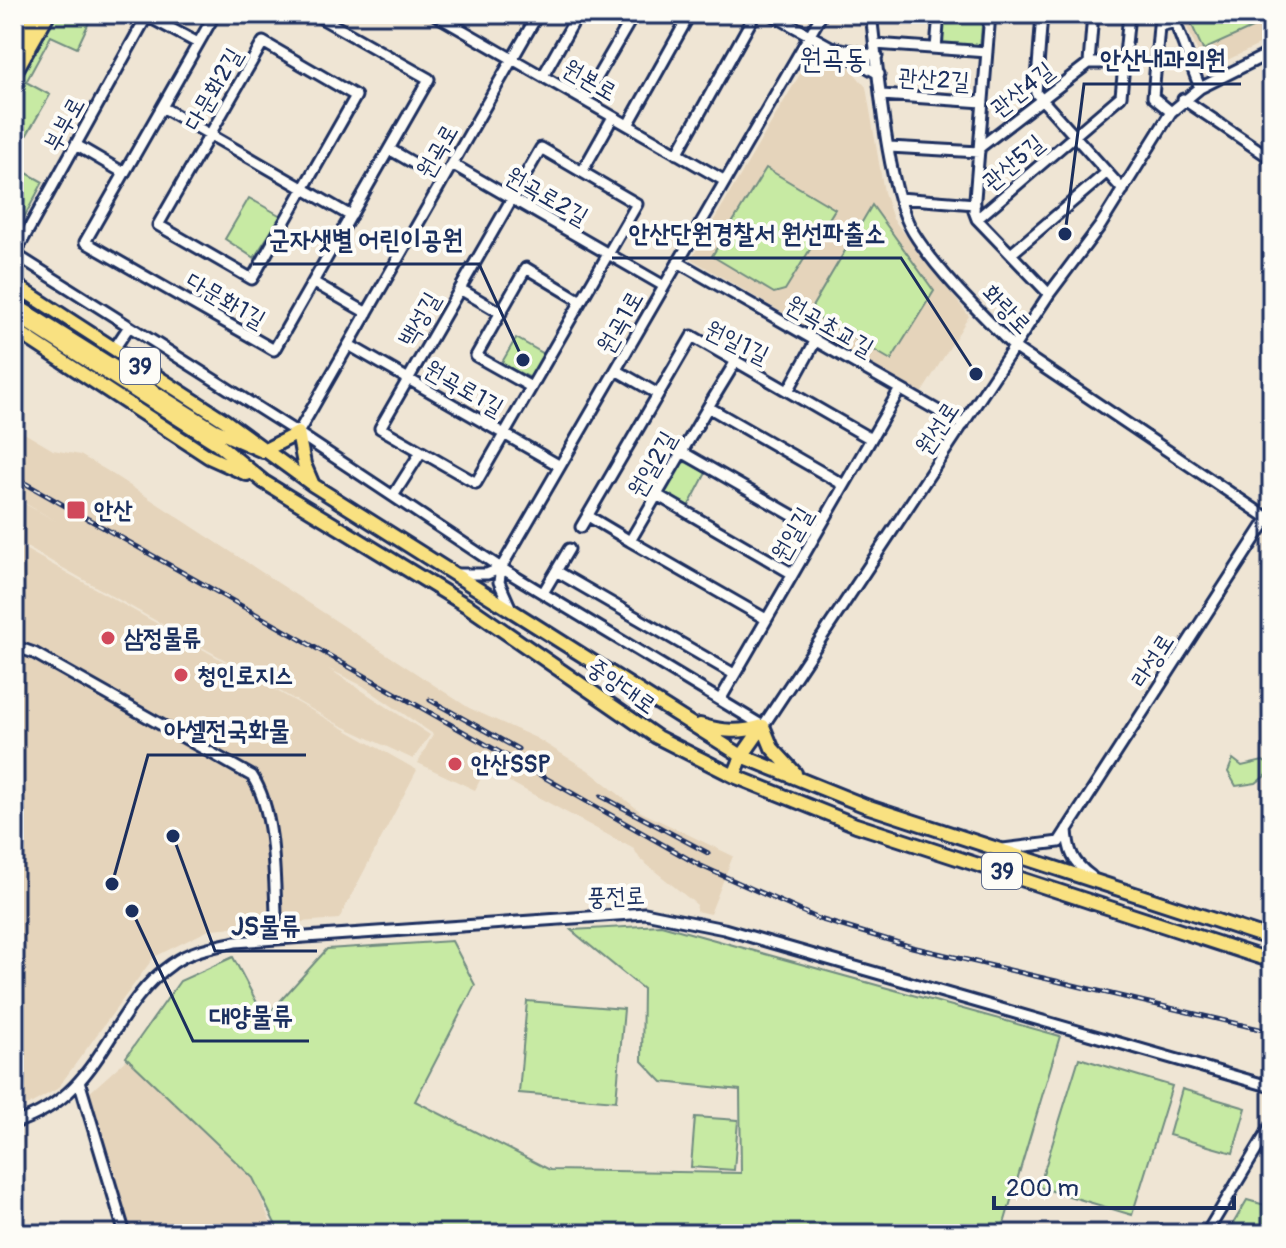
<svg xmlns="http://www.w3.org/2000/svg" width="1286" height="1248" font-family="Pangolin,'Poor Story',sans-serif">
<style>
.built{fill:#e5d4bb}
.green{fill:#c7eaa3;stroke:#718c80;stroke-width:2}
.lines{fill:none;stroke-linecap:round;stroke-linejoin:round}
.minor-casing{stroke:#1b2f5e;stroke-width:15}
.major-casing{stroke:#1b2f5e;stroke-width:18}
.minor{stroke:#fdfcf7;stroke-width:9}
.major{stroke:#f9e181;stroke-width:12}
.rail-casing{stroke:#1b2f5e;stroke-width:5}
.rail{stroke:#fdfcf7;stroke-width:2;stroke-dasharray:6;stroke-linecap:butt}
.poi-dot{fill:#d1495b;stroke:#fdfcf7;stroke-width:3}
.labels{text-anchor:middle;stroke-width:8;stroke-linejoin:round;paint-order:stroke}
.shield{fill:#fdfcf7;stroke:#5f6c8c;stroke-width:2}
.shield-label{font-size:22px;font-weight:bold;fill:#1b2f5e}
.street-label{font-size:24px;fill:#1b2f5e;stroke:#fdfcf7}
.poi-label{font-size:24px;font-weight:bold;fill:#1b2f5e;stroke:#fdfcf7;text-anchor:start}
.quarter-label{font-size:28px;fill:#1b2f5e;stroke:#fdfcf7}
.leader{fill:none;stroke:#1b2f5e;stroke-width:3}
.callout-dot{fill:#1b2f5e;stroke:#fdfcf7;stroke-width:3}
.callout-label{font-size:26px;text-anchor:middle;font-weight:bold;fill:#1b2f5e;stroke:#fdfcf7;stroke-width:8;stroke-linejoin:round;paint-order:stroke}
</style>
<rect width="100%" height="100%" fill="#efe5d4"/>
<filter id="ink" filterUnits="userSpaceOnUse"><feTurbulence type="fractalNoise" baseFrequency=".0125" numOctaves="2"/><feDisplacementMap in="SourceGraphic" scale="16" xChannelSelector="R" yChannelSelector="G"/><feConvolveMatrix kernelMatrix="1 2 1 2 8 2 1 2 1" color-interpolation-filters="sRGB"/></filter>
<g filter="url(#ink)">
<path class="built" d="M1181 14H1272V39L1206 70Z
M819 61 848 66 866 87 884 192 893 219 969 316 921 394 691 259 803 69Z
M14 427 53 450 80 455 106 470 469 708 536 738 588 770 641 812 733 856 710 914 696 911 697 905 640 859 634 849 497 775 482 776 475 790 418 763 433 734 363 686 329 669 430 735 413 759 336 723 14 540V498L56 521 14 497Z
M14 543 417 770 339 919 211 929 154 957 57 1089 14 1113Z
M128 1058 253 1178 275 1234H131L88 1094Z"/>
<path class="green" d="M50 14H93L77 48 51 36 26 82 50 95 14 157V78Z
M942 14H983L980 48 939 44Z
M1187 14H1272V19L1203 50Z
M14 166 43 182 14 236Z
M766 168 835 209 785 290 774 293 712 256Z
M249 198 281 216 254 258 225 239Z
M872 205 934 291 891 360 809 312Z
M516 338 546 355 533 379 501 364Z
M686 462 706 473 687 509 666 497 665 492 681 463Z
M1233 759 1242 766 1263 761 1269 765 1270 772 1256 783 1236 786 1228 772Z
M661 925 1060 1036 1001 1234H280L253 1178 126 1057 180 981 233 957 265 1018 327 949 452 941 475 985 415 1101 550 1170 741 1173 740 1090 662 1082 642 1061 643 989 571 930Z
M527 1001 624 1009 616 1101 519 1093Z
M1079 1058 1172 1086 1132 1215 1039 1187Z
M1182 1089 1246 1108 1233 1153 1169 1135Z
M695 1117 738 1120 734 1170 691 1167Z
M1272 1194V1234H1227L1247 1200 1265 1205Z"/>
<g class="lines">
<g class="minor-casing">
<path id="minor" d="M148 14 15 254 298 433 501 568 763 726 1049 294 1100 226 1171 112 1200 88 1272 52
M215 14 85 242 274 350 429 79 314 14
M434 14 725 181
M771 14 831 47 877 56
M871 14C878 69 886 187 913 232 936 270 983 316 1015 348L1272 521
M990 14 974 211 977 219 1049 294
M1042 14 1036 93 1123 190
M1172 14 1200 88
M147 16 198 43
M263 42 356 96 252 279 158 225Z
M875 44 987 52
M936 48 939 14
M797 57 836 49 879 74
M1089 63H1125
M543 76 578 14
M882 95 983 102
M1183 99 1272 159
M584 100 634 14
M162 107 351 216
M1171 112 1153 97 1159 26 1176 22
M628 125 690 14
M76 145 124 173
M889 147 979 152
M541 148 637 204 476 483 380 428Z
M979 148 1089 63 1093 14
M389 149 443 180
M677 154 755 14
M452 164 664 286
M582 172 613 117
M899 198 975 204
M977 219 1121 96 1129 14
M1011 254 1106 173
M678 262 963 425
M313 282 367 313
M460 289 501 313
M349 345 560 466
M114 349 128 328
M616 370 658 394
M531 387 476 356 526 268 581 301
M788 391 816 340
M708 407 736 361
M298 433 538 14
M682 452 818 530
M657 495 793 574
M393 496 421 452
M588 516 630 541
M581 527 692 336 871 439
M569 549 556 571 734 674
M458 574H487L501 568
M543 593 556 571
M511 609 499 582 501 568 822 14
M766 619 630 541 708 407 844 485
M14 646 34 653 252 776C278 815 274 891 277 939
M720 700 900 389
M1067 829C1068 851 1073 863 1091 876
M1003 849 1059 842 1272 512
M80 1084 125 1234
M14 1123C105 1095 106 1010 172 964 191 950 213 947 235 942L645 913 724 929 1272 1087
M1206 1234 1272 1124"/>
</g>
<g class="major-casing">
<path id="major" d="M14 34 25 14
M14 53 37 14
M14 74 48 14
M14 284 224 420 313 485 742 756 866 806 1272 939
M14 304 215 430 263 451 298 433 304 464 313 485
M14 314 218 444 264 482 469 607 657 737 734 776 856 825 1272 961
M14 329 209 457 247 474
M700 725C723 732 740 733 763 726
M763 726 772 748 795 773
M734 776 742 756 763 726"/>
</g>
<use href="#minor" class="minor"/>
<use href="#major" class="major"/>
<g class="rail-casing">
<path id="rail" d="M14 477 699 865 819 919 912 947 1272 1032
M430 700 518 749
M601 796 708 853"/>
</g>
<use href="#rail" class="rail"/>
</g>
</g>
<g class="poi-dot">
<rect x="66" y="500" width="20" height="20" rx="4"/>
<circle cx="108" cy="638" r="8"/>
<circle cx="181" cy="675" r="8"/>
<circle cx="455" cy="764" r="8"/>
</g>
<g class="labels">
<g class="shield">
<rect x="120" y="348" width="40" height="36" rx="6"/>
<rect x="982" y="853" width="40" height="36" rx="6"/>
</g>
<g class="shield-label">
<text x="140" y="374">39</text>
<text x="1002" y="879">39</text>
</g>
<g class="street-label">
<text transform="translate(934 79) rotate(4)" y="8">관산2길</text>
<text transform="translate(590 80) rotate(30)" y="8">원본로</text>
<text transform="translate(213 89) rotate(-60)" y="8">다문화2길</text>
<text transform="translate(1022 89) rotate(-38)" y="8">관산4길</text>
<text transform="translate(64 124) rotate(-61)" y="8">부부로</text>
<text transform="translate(437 151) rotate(-60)" y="8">원곡로</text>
<text transform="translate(1013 162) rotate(-40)" y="8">관산5길</text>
<text transform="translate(547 196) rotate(30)" y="8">원곡로2길</text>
<text transform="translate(226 300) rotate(30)" y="8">다문화1길</text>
<text transform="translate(1007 309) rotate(46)" y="8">화랑로</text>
<text transform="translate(419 319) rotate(-60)" y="8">백성길</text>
<text transform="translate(620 322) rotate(-60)" y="8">원곡1로</text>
<text transform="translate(830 326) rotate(30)" y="8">원곡초교길</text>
<text transform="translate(737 342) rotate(26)" y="8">원일1길</text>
<text transform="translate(464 388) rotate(30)" y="8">원곡로1길</text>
<text transform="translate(937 428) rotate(-56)" y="8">원선로</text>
<text transform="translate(652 464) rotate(-60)" y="8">원일2길</text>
<text transform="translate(792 534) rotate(-60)" y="8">원일길</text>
<text transform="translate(1152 660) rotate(-57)" y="8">라성로</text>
<text transform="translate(622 686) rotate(35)" y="8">중앙대로</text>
<text transform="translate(616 896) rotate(-2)" y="8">풍전로</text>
</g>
<g class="poi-label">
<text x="94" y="518">안산</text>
<text x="124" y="646">삼정물류</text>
<text x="197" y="683">청인로지스</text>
<text x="471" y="772">안산SSP</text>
</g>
<g class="quarter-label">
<text x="833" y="68">원곡동</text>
</g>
</g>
<path class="leader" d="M1065 234L1084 84H1241M976 374L901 258H612M523 360L479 264H253M112 884L148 755H306M173 836L215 951H317M132 911L193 1041H309"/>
<g class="callout-dot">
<circle cx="1065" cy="234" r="8"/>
<circle cx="976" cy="374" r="8"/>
<circle cx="523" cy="360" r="8"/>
<circle cx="112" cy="884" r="8"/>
<circle cx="173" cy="836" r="8"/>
<circle cx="132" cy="911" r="8"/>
</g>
<g class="callout-label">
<text x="1163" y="68">안산내과의원</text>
<text x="757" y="242">안산단원경찰서 원선파출소</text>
<text x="366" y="248">군자샛별 어린이공원</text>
<text x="227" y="739">아셀전국화물</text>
<text x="266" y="935">JS물류</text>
<text x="251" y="1025">대양물류</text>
</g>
<rect width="1286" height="1248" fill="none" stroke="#fdfcf7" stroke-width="48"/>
<rect x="24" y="24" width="1238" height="1200" fill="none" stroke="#1b2f5e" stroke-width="3" filter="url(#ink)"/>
<path d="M994 1196v12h240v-12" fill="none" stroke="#1b2f5e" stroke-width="4"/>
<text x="1006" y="1196" font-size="24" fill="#1b2f5e" stroke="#fdfcf7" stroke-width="6" paint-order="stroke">200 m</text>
</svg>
